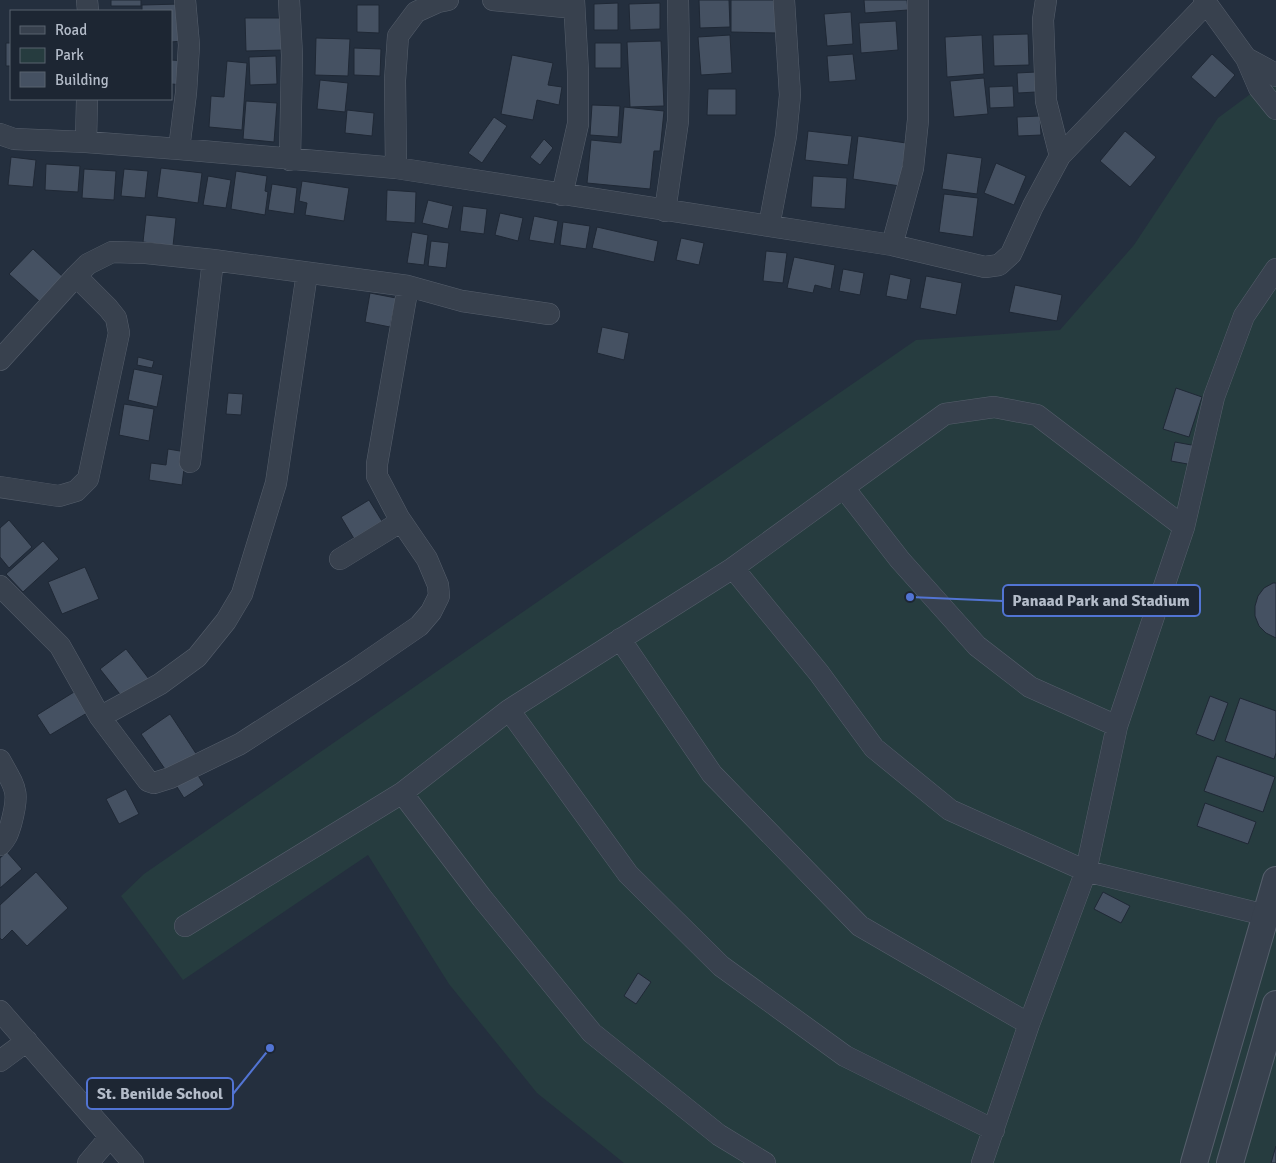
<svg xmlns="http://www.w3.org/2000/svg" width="1276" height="1163" font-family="Signika,sans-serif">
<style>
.green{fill:#263c3f}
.building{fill:#455162;stroke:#1f2835}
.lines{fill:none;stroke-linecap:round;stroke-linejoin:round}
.minor-casing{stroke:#565f6c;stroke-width:22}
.tertiary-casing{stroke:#565f6c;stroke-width:28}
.minor{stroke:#38414e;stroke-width:21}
.tertiary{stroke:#38414e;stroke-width:26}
.leader{fill:none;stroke:#5274d3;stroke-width:2}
.callout-dot{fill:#5274d3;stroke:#1d2633;stroke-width:2}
.callout{fill:#1d2633;stroke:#5274d3;stroke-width:2}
.callout-label{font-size:16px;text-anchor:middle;font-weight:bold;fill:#b4bcc9}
</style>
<rect width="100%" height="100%" fill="#242f3e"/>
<path class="green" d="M1276 75V1163H624L537 1093 449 984 368 855 183 980 121 896 144 874 916 340 1060 330 1134 245 1218 118Z"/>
<path class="building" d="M111 0H141V6H111Z
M699 0H729L730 27 700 28Z
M731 0H778V33L731 32Z
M864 0H907L908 10 865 13Z
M618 3V30H594V4Z
M660 3V29L630 30 629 4Z
M181 4 182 41 171 42V11H142V5Z
M357 5H379V33L357 32Z
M851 12 853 44 827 46 824 14Z
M245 18H282L283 50 246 51Z
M896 21 898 50 861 53 859 23Z
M1028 34 1029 65 994 66 993 35Z
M730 35 732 73 701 75 698 37Z
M982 35 984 74 947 77 945 37Z
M316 38 350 39 348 76 315 75Z
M661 41 664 106 630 107 627 42Z
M6 43H11V66H6Z
M595 43H621V68H595Z
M354 48 381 49 380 76 354 75Z
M853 54 856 80 829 82 827 56Z
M1212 54 1235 75 1215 98 1191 77Z
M512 55 553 63 548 85 562 87 559 105 537 100 533 120 501 114Z
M276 56 277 84 250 85 249 57Z
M171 60 188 61 186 85 171 84Z
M227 61 247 63 242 130 209 127 211 96 224 97Z
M1036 72V92L1018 93 1017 73Z
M984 78 988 114 954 117 950 81Z
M320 80 348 83 345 112 317 109Z
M1013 86 1014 107 990 108 989 87Z
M708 89H736V115H707Z
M246 101 277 103 274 142 243 139Z
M592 105 620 106 618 137 590 135Z
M624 107 664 111 660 151H654L650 189 587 183 591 140 621 143Z
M347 110 374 113 372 136 345 133Z
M1040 116 1041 135 1018 136 1017 117Z
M494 117 507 126 482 163 468 153Z
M808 131 852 136 848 165 805 160Z
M1125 131 1156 157 1130 187 1100 161Z
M858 136 906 143 900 186 853 179Z
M544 139 553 148 540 165 530 157Z
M947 153 982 158 977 194 942 189Z
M11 157 36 160 33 187 8 185Z
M996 163 1026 176 1014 205 984 193Z
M46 164 80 166 78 192 45 190Z
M161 168 202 173 198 203 157 197Z
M84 169 116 171 114 200 82 198Z
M124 169 148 171 145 198 121 196Z
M236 171 267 176 265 191 268 192 265 215 231 209Z
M208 176 231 180 226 208 203 205Z
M813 176 847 178 845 209 811 207Z
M302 181 349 188 344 221 305 215 307 203 299 201Z
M272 184 297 188 294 214 268 210Z
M387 190 416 192 415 223 386 221Z
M944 194 978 198 973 237 939 232Z
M428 200 453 206 448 229 422 223Z
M463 206 487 209 484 234 460 231Z
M500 213 523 218 518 241 495 235Z
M146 215 176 218 173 246 143 242Z
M534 216 558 221 554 244 529 240Z
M563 222 590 226 586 249 560 245Z
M597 227 658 241 654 262 592 248Z
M412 232 428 235 424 265 407 263Z
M681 238 704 243 699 265 676 260Z
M431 241 449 243 446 268 428 266Z
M33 249 63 277 40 302 9 274Z
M766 251 787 253 783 283 763 281Z
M794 257 835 265 831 289 815 285 813 293 787 288Z
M843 269 864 273 860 295 839 291Z
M890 274 911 279 907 300 886 296Z
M926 276 962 283 956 315 920 308Z
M1015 285 1062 295 1057 321 1009 312Z
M370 293 396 298 390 327 365 322Z
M602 327 629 333 624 360 597 353Z
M138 357 154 361 152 368 137 365Z
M134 369 163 375 157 407 128 400Z
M1176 388 1202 397 1189 437 1163 429Z
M228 393 243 394 241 415 226 414Z
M124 404 154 409 149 441 119 435Z
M1175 442 1197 446 1193 465 1171 461Z
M168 449 186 452 182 485 149 480 151 463 166 465Z
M369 500 385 526 356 542 341 517Z
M9 520 32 547 9 568 0 557V528Z
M43 541 59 559 23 592 6 574Z
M85 567 99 599 62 614 48 582Z
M1273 583H1276V638L1266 633 1259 626 1255 616V606L1258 596 1264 588Z
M126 649 149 679 123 698 100 669Z
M74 692 87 713 50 735 37 715Z
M1210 696 1228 703 1214 741 1196 734Z
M1240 698 1276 711V753L1274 759 1225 741Z
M170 714 197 755 169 775 141 734Z
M1217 756 1275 777 1263 812 1204 791Z
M194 769 204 785 184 798 174 782Z
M126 789 139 814 119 824 106 799Z
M1205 803 1256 822 1248 844 1197 826Z
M7 852 22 869 0 888V858Z
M36 872 68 908 27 946 12 930 2 940 0 938V905Z
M1103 892 1130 906 1121 923 1094 909Z
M638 973 651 982 636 1004 624 996Z
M1276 1146V1163H1271Z"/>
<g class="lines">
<g class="minor-casing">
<path id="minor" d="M87 0 88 11
M289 0 292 55 290 160
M493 0 574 8
M1046 0 1043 20 1046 101 1060 156
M1204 0 1246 58 1259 88 1276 109
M1246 58 1272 72 1276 76
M0 134 14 139 86 142 179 149 396 168 892 245 985 267 999 265 1011 254 1033 206 1060 156 1207 3
M86 142 87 99
M179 149 186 93 189 45 185 0
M396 168 395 80 398 36 416 12 438 2 448 0
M562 195 578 124V72L574 0
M665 211 678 121 679 56 678 0
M769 226 786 136 790 95 784 0
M892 245 913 168 918 120V0
M0 360 76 276 88 264 112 252 146 253 213 260 408 286 462 301 549 314
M190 462 213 260
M0 487 59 496 76 491 88 479 119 333 116 318 108 308 76 276
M844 488 900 560 977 646 1030 687 1117 726
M340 559 397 524 399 518 377 476V464L408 286
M733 568 819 673 874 748 950 810 1086 871 1265 915
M0 586 60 646 100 717 148 781 154 783 170 778 240 744 355 670 419 626 431 612 439 596 438 585 427 559 399 518
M620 639 712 774 860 926 1029 1024
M509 710 628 874 721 966 845 1056 994 1130
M100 717 160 684 197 657 226 621 242 594 276 483 307 273
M0 760C16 789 20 791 11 824 8 833 7 838 0 845
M402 793 482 898 592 1033 719 1135 765 1163
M185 926 402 793 509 710 733 568 945 414 994 407 1037 415 1184 527
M0 1011 133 1163
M0 1061 27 1041
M88 1163 110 1137
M982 1163 1029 1024 1086 871 1117 726 1184 527 1214 397 1244 316 1276 269"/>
</g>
<g class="tertiary-casing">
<path id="tertiary" d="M1194 1163 1276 880
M1230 1163 1276 1004"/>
</g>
<use href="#minor" class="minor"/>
<use href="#tertiary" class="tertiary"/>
</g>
<path class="leader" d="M910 597L1003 601M270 1048L233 1094"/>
<g class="callout-dot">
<circle cx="910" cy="597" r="5"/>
<circle cx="270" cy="1048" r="5"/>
</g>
<g class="callout">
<rect x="1003" y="585" width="197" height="31" rx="5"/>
<rect x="87" y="1078" width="146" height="31" rx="5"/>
</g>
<g class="callout-label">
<text x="1101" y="606">Panaad Park and Stadium</text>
<text x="160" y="1099">St. Benilde School</text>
</g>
<rect x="10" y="10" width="162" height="90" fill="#1d2633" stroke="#59626f"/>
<rect x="20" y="26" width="25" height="8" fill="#38414e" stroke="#59626f"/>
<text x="55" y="35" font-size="15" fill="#b4bcc9">Road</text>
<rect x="20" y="48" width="25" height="15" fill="#263c3f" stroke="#59626f"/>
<text x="55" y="60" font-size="15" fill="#b4bcc9">Park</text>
<rect x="20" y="72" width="25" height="15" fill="#455162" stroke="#59626f"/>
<text x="55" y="85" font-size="15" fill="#b4bcc9">Building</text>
</svg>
